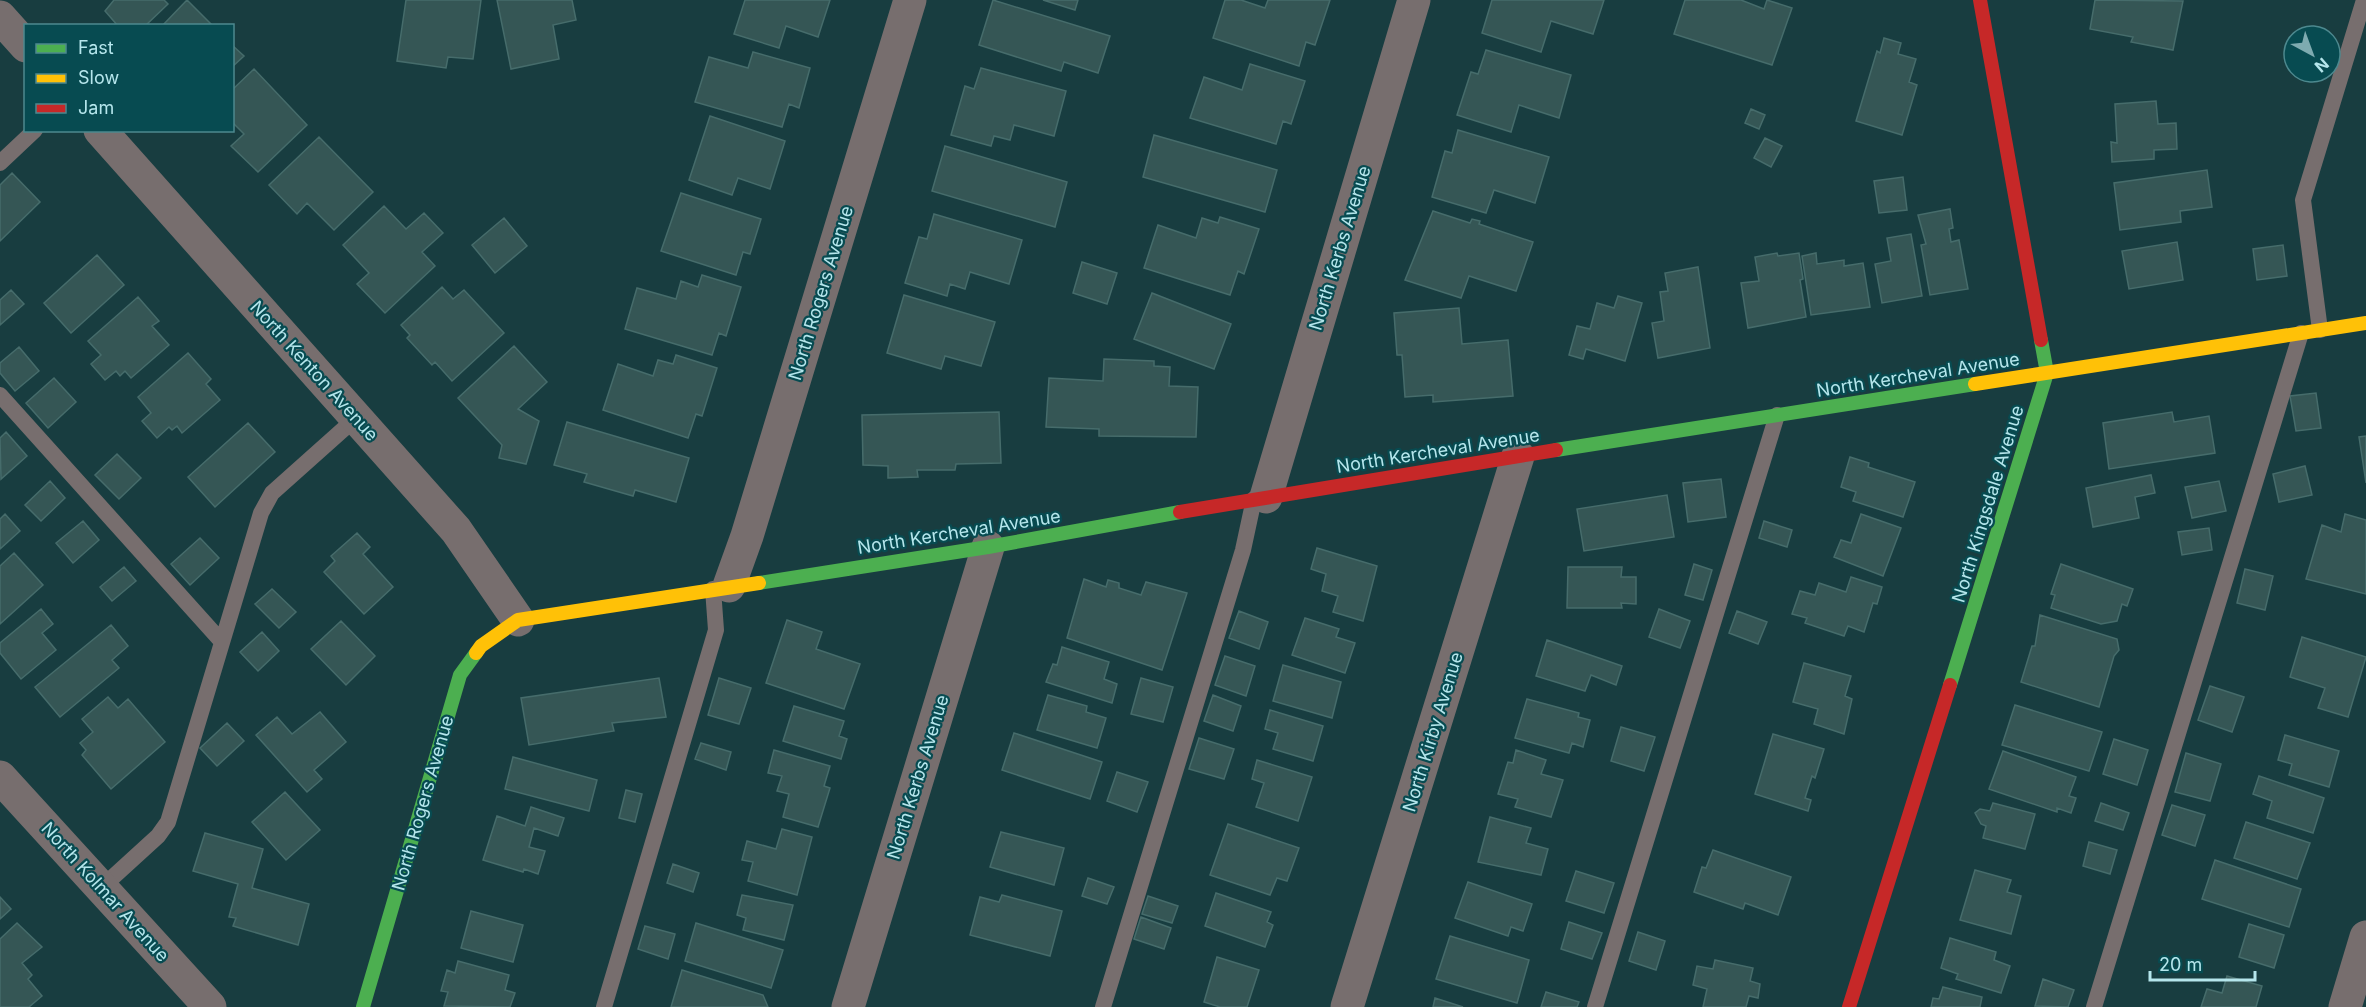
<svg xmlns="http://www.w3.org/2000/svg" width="2366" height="1007" font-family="Inter,sans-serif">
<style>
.building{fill:#355655;stroke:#466c6b;stroke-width:1.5}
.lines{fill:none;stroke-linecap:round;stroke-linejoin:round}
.lane{stroke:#776e6e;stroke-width:16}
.street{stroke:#776e6e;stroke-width:33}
.fast{stroke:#4caf50;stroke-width:14}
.slow{stroke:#ffc107;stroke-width:14}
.jam{stroke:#c62828;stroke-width:14}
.labels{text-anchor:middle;stroke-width:4.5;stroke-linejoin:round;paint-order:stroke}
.street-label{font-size:18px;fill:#b5e6ec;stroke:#074b51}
</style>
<rect width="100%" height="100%" fill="#183d40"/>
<path class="building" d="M114 0H164L168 4 145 26H118L105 11Z
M187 0 213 26H162Z
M406 0H481L473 59 448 57 446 68 397 61Z
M497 0H572L576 20 553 25 559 59 511 69Z
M745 0H830L818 37 786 26 779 48 734 34Z
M993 0 1110 36 1098 73 1064 62 1061 71 979 45Z
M1043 0H1078L1075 10Z
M1225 0H1241L1265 8 1268 0H1330L1315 45 1306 42 1299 66 1213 38Z
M1492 0H1604L1593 34 1551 21 1541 52 1482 33Z
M1685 0H1741L1764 9 1767 0 1792 8 1772 65 1674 34Z
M2095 0 2183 1 2173 50 2131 42 2133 37 2090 29Z
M1884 38 1901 43 1898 54 1916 59 1909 82 1917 85 1902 135 1856 121 1877 51 1880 53Z
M232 45 244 56 232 67Z
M1486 50 1571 75 1559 118 1519 105 1511 132 1457 115 1471 72 1478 74Z
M753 52 810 68 799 108 789 104 782 127 695 102 709 57 748 68Z
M1250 64 1305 81 1291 124 1283 121 1276 144 1190 118 1204 77 1242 90Z
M981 68 1066 91 1054 136 1014 125 1010 140 994 136 991 146 951 135 965 86 974 89Z
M254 69 307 125 258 172 231 146 244 134 232 122V90Z
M2156 101 2158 124 2176 123 2177 149 2154 150V159L2112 162 2111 142 2117 143 2115 104Z
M1751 109 1765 115 1759 129 1745 123Z
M710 116 785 141 770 189 738 178 732 195 689 180Z
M1458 130 1549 157 1535 203 1494 190 1486 213 1432 197 1445 151 1452 153Z
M1154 135 1277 170 1265 212 1143 177Z
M319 137 373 192 334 230 307 203 297 214 269 185Z
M1765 138 1782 146 1771 167 1754 158Z
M945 146 1067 182 1055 227 932 191Z
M2207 170 2212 207 2180 211 2181 222 2120 230 2114 183Z
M12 173 40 202 0 241V185Z
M1903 177 1907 210 1879 213 1874 181Z
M681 193 761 219 750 254 743 252 736 275 661 251Z
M384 206 406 229 424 213 443 233 422 252 435 266 385 313 357 284 369 273 343 245Z
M1950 209 1953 228 1949 229 1951 242 1959 240 1968 289 1930 295 1921 245 1926 244 1918 215Z
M1433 211 1470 223 1472 219 1480 221 1479 224 1533 242 1516 291 1469 276 1461 298 1405 280Z
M934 214 1022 240 1009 284 970 272 965 289 950 284 947 296 905 283 919 237 927 239Z
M1220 217 1259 229 1244 274 1238 271 1230 295 1144 268 1158 225 1196 238 1202 218 1218 223Z
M504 218 527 246 495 273 472 245Z
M1911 234 1922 296 1882 303 1875 264 1891 261 1887 238Z
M2177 242 2183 280 2129 289 2122 251Z
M2283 245 2287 276 2257 280 2253 249Z
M1777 253 1778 256 1799 253 1803 279 1800 280 1806 317 1748 328 1741 283 1759 281 1755 257Z
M1816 253 1817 264 1844 260V266L1863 263 1870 307 1811 315 1802 256Z
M97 255 124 285 71 333 44 303Z
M1082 262 1117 273 1107 304 1073 293Z
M1698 267 1710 348 1658 358 1652 323 1664 321 1660 292 1668 291 1665 273Z
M702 275 741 287 726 336 719 333 712 355 625 329 637 288 676 299 681 281 698 287Z
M442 287 453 299 464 290 504 333 452 381 435 362 432 365 407 338 410 335 401 325Z
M11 290 24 304 0 325V300Z
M1152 293 1231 324 1214 369 1134 339Z
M904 295 995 322 981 366 945 356 941 369 887 353Z
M1618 296 1642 303 1625 361 1586 349 1583 359 1569 355 1577 326 1590 329 1597 303 1614 308Z
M138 297 159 321 152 326 169 345 131 378 125 371 120 376 116 371 105 380 91 364 101 355 88 341Z
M1459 308 1462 344 1508 340 1513 396 1433 402V395L1405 397 1402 355H1397L1394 313Z
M514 346 547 382 518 409 539 421 526 464 499 458 502 445 458 398Z
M19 347 39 371 15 391 0 373V363Z
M188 353 211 379 206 384 220 400 182 433 177 426 172 430 169 427 157 438 142 421 151 413 138 397Z
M676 355 717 368 702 416 696 414 688 438 603 410 618 364 653 376 658 360 673 364Z
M1104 359 1154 361V366L1170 367 1169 386 1198 387 1196 437 1099 436V429L1046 427 1049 378 1103 381Z
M54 378 76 402 48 428 26 403Z
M2316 393 2321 428 2296 431 2290 396Z
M999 412 1001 463 956 464 955 470H917L918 477 888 478V466L863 465 862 415Z
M2172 412 2174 422 2209 416 2215 453 2109 469 2103 423Z
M567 422 689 458 676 502 635 490 633 496 584 482 587 474 554 465Z
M248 423 275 452 215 507 188 477Z
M6 432 27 456 1 479 0 438Z
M2366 436V483L2359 437Z
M117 454 141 478 119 499 95 475Z
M1850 457 1869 463 1868 467 1915 482 1903 517 1853 501 1856 492 1841 487Z
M2305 466 2312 495 2279 502 2273 474Z
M2151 475 2155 493 2135 497 2139 518 2093 527 2086 488Z
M1721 479 1726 517 1688 522 1683 483Z
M50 481 65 498 41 521 25 505Z
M2219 481 2226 511 2192 518 2185 487Z
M1667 495 1674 537 1584 551 1577 509Z
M5 514 20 531 0 549V519Z
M1861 514 1901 528 1883 576 1834 557 1841 540 1851 543Z
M2345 514 2366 520V594L2306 579 2322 525 2341 532Z
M83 521 99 540 73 563 56 543Z
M1764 521 1792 530 1787 547 1759 538Z
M2209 528 2212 550 2182 555 2178 532Z
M357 533 370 547 363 554 393 587 364 614 324 572 335 561 331 556Z
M200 538 219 558 190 585 171 564Z
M1317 548 1377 566 1363 621 1333 612 1338 596 1322 591 1326 574 1311 569Z
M14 553 43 585 0 624V566Z
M1694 564 1712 570 1703 600 1685 595Z
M2061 564 2133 589 2127 606 2122 604 2117 621 2101 624 2051 608 2055 595 2051 594Z
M124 567 136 581 112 601 100 587Z
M1568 567H1622L1621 577H1636V604L1621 603 1622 608H1567Z
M2245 569 2273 576 2265 610 2237 603Z
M1851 577 1882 587 1877 604 1873 603 1864 632 1848 626 1844 636 1805 623 1807 618 1792 614 1800 591 1815 595 1819 583 1846 592Z
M1084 579 1106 587 1108 580 1119 583V588L1141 595 1146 582 1187 593 1162 670 1067 638Z
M272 589 296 612 279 628 255 604Z
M41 609 53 624 42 633 56 650 21 679 0 653V643Z
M1659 609 1690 621 1680 648 1649 637Z
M1239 611 1268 622 1259 649 1229 638Z
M1737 611 1767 622 1758 644 1729 633Z
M2040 615 2117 639 2119 650 2114 656 2099 707 2021 682 2032 646H2035Z
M1305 618 1339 629 1336 637 1355 643 1345 673 1292 655Z
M787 620 822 632 816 649 860 664 844 709 766 683Z
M341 621 375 656 346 685 311 649Z
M111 625 128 646 112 660 119 668 60 717 35 687Z
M262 632 279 651 258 671 240 652Z
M2302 637 2366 657 2348 717 2318 708 2325 688 2290 677Z
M1547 640 1622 666 1616 685 1591 675 1585 691 1536 676Z
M1062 647 1109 662 1104 679 1117 684 1112 703 1046 682 1053 664 1057 665Z
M1225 656 1255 666 1246 696 1215 685Z
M1804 663 1851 676 1845 696 1852 699 1844 734 1814 724 1818 709 1793 702Z
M1283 665 1341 682 1332 718 1273 701Z
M659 678 666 717 612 723 614 731 529 745 521 698Z
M719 678 751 688 739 724 708 715Z
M1141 678 1173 687 1163 722 1131 714Z
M2210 686 2244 697 2232 732 2198 720Z
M1048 695 1087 706 1086 712 1106 718 1097 748 1037 730Z
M1213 695 1241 706 1233 731 1204 721Z
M108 697 118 708 128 699 165 742 111 789 82 755 86 750 80 743 93 732 82 719Z
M1527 699 1579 713 1578 717 1590 720 1583 747 1572 743 1569 753 1515 738Z
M2015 705 2102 732 2089 771 2002 745Z
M794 706 844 721 839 736 847 739 841 759 783 741Z
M1270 710 1323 726 1313 761 1273 749 1278 733 1265 729Z
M320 712 346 742 314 770 322 779 307 792 256 735 277 717 292 734Z
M227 723 244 741 217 766 200 748Z
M1621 727 1655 737 1644 771 1611 761Z
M1014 733 1102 762 1090 799 1002 770Z
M1773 734 1824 749 1815 778 1812 776 1805 798 1811 800 1808 811 1755 794Z
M2285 735 2339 751 2329 787 2289 775 2292 764 2278 760Z
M1199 738 1234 749 1224 779 1189 769Z
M2114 739 2148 750 2137 785 2103 774Z
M701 743 731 752 726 770 695 759Z
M774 750 830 766 824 786 830 788 818 827 783 817 789 794 777 791 782 776 768 773Z
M1516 750 1546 760 1541 774 1563 780 1551 817 1515 807 1518 799 1498 794 1508 762 1513 763Z
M2003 751 2076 777 2069 796 2076 798 2071 813 2057 808V812L1989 789Z
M2186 753 2221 764 2210 801 2175 792Z
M513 757 597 780 589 811 505 789Z
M1257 760 1312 777 1298 821 1256 807 1264 783 1252 779Z
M1117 772 1148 782 1137 812 1107 801Z
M2259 776 2324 798 2313 833 2267 818 2272 801 2253 794Z
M626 790 642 794 635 822 619 818Z
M285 792 320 830 286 860 252 822Z
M1993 803 2035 814 2025 849 1983 838 1986 826 1981 824 1975 813 1980 809 1990 811Z
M2101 803 2129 813 2123 830 2095 821Z
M2172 805 2205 815 2195 846 2162 835Z
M531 807 564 818 558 836 534 828 529 847 545 851 538 874 524 869 523 872 483 860 497 816 525 826Z
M1490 817 1531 828 1526 843 1548 849 1541 875 1478 862Z
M2246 822 2310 843 2297 879 2234 858Z
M1228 824 1299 848 1287 881 1277 878 1270 895 1210 875Z
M782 829 812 837 797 895 748 881 753 862 742 860 747 841 776 849Z
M1001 832 1064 848 1054 885 990 867Z
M205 833 263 849 252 888 309 904 298 945 233 926 236 918 229 917 238 884 193 871Z
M2089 842 2117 850 2110 874 2083 866Z
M1713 850 1791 877 1778 915 1745 903 1743 909 1694 892 1702 867 1706 868Z
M2215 860 2301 889 2289 927 2202 899Z
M673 864 699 873 693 892 667 883Z
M1975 870 2011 880 2007 892 2021 896 2011 934 1960 920Z
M1576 871 1614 883 1604 913 1566 901Z
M1088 878 1114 887 1107 904 1082 896Z
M1468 882 1532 904 1523 931 1511 927 1508 936 1455 918Z
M1216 893 1271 912 1267 922 1273 925 1265 947 1205 926Z
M742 895 793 905 784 940 743 930 746 918 737 915Z
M1002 895 1062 911 1050 956 970 935 980 897 999 902Z
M1148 896 1178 906 1172 923 1142 914Z
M0 897 11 909 0 919Z
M471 911 523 925 513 962 461 948Z
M1141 917 1171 928 1164 949 1134 939Z
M1569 922 1602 933 1592 959 1561 949Z
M17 923 42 947 22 963 32 975 28 979 42 996 29 1007H0V939Z
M696 923 783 950 771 988 685 961Z
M2249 924 2284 935 2274 968 2239 957Z
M645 926 675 934 668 959 638 949Z
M1638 932 1665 941 1656 970 1629 961Z
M1450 936 1529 960 1517 1003 1436 979Z
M1950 938 1996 952 1994 960 2010 966 2001 993 1956 979 1958 974 1941 968Z
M1217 957 1259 970 1247 1007H1220L1204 1002Z
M1715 960 1753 968 1750 981 1760 984 1758 998 1749 996 1746 1007H1703L1707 989 1693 985 1697 966 1713 969Z
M458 961 509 975 505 990 515 993 510 1007 444 1006 448 992 441 991 447 970 455 973Z
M682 970 763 995 768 1007H671Z
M2227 976 2262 986 2256 1007H2201L2207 989 2222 993Z
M2043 979 2074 990 2068 1007 2035 1006Z
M1943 987 1982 997 1980 1007H1931L1933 998 1939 999Z
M1546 992 1579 1002 1577 1007H1541Z
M1435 998 1463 1007H1433Z"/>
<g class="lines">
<path class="lane" d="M0 163 35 130
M2320 330 2303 200 2364 0
M0 395 222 642
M101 888 158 836 168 822 261 513 272 493 356 418
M604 1007 716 630 713 589
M1103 1007 1243 550 1254 499
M1595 1007 1777 415
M2094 1007 2301 333"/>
<path class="street" d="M0 17 26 46
M100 130 456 530 518 620
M1266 497 1414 0
M729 586 747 536 910 0
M0 777 210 1007
M848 1007 988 547
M1347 1007 1518 456
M2345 1007 2366 937"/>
<path class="fast" d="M1556 450 1975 384
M759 583 988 547 1180 512
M1950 685 2047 373 2041 340
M363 1007 460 675 476 653"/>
<path class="slow" d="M1975 384 2366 323
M476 653 481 646 518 620 759 583"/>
<path class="jam" d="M1980 0 2041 340
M1180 512 1556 450
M1849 1007 1950 685"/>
</g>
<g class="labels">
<g class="street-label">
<text transform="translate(1340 248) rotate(-73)" y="6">North Kerbs Avenue</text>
<text transform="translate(821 293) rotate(-73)" y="6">North Rogers Avenue</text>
<text transform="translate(314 371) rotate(48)" y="6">North Kenton Avenue</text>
<text transform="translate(1918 375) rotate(-9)" y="6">North Kercheval Avenue</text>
<text transform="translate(1438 451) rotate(-9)" y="6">North Kercheval Avenue</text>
<text transform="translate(1988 504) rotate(-73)" y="6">North Kingsdale Avenue</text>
<text transform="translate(959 532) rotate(-9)" y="6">North Kercheval Avenue</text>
<text transform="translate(1433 732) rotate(-73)" y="6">North Kirby Avenue</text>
<text transform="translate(918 777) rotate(-73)" y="6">North Kerbs Avenue</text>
<text transform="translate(423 803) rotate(-74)" y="6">North Rogers Avenue</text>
<text transform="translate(105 892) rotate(48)" y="6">North Kolmar Avenue</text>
</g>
</g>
<rect x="24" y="24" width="210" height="108" fill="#074b51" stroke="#4d898f" stroke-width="1.5"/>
<rect x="36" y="44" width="30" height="9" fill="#4caf50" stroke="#4d898f" stroke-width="1.5"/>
<text x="78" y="54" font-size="18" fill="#b5e6ec">Fast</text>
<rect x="36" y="74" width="30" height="9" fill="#ffc107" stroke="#4d898f" stroke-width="1.5"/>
<text x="78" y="84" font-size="18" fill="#b5e6ec">Slow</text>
<rect x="36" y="104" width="30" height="9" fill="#c62828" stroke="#4d898f" stroke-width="1.5"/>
<text x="78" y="114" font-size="18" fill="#b5e6ec">Jam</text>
<g transform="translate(2312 54) rotate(139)"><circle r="28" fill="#074b51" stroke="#4d898f" stroke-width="1.5"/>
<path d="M0-4.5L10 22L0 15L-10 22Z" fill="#7eabb0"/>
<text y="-9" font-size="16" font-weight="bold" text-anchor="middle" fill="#b5e6ec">N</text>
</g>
<path d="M2150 971v9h105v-9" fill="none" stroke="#b5e6ec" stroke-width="3"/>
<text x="2159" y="971" font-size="18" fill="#b5e6ec" stroke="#074b51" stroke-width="4.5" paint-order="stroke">20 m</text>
</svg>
